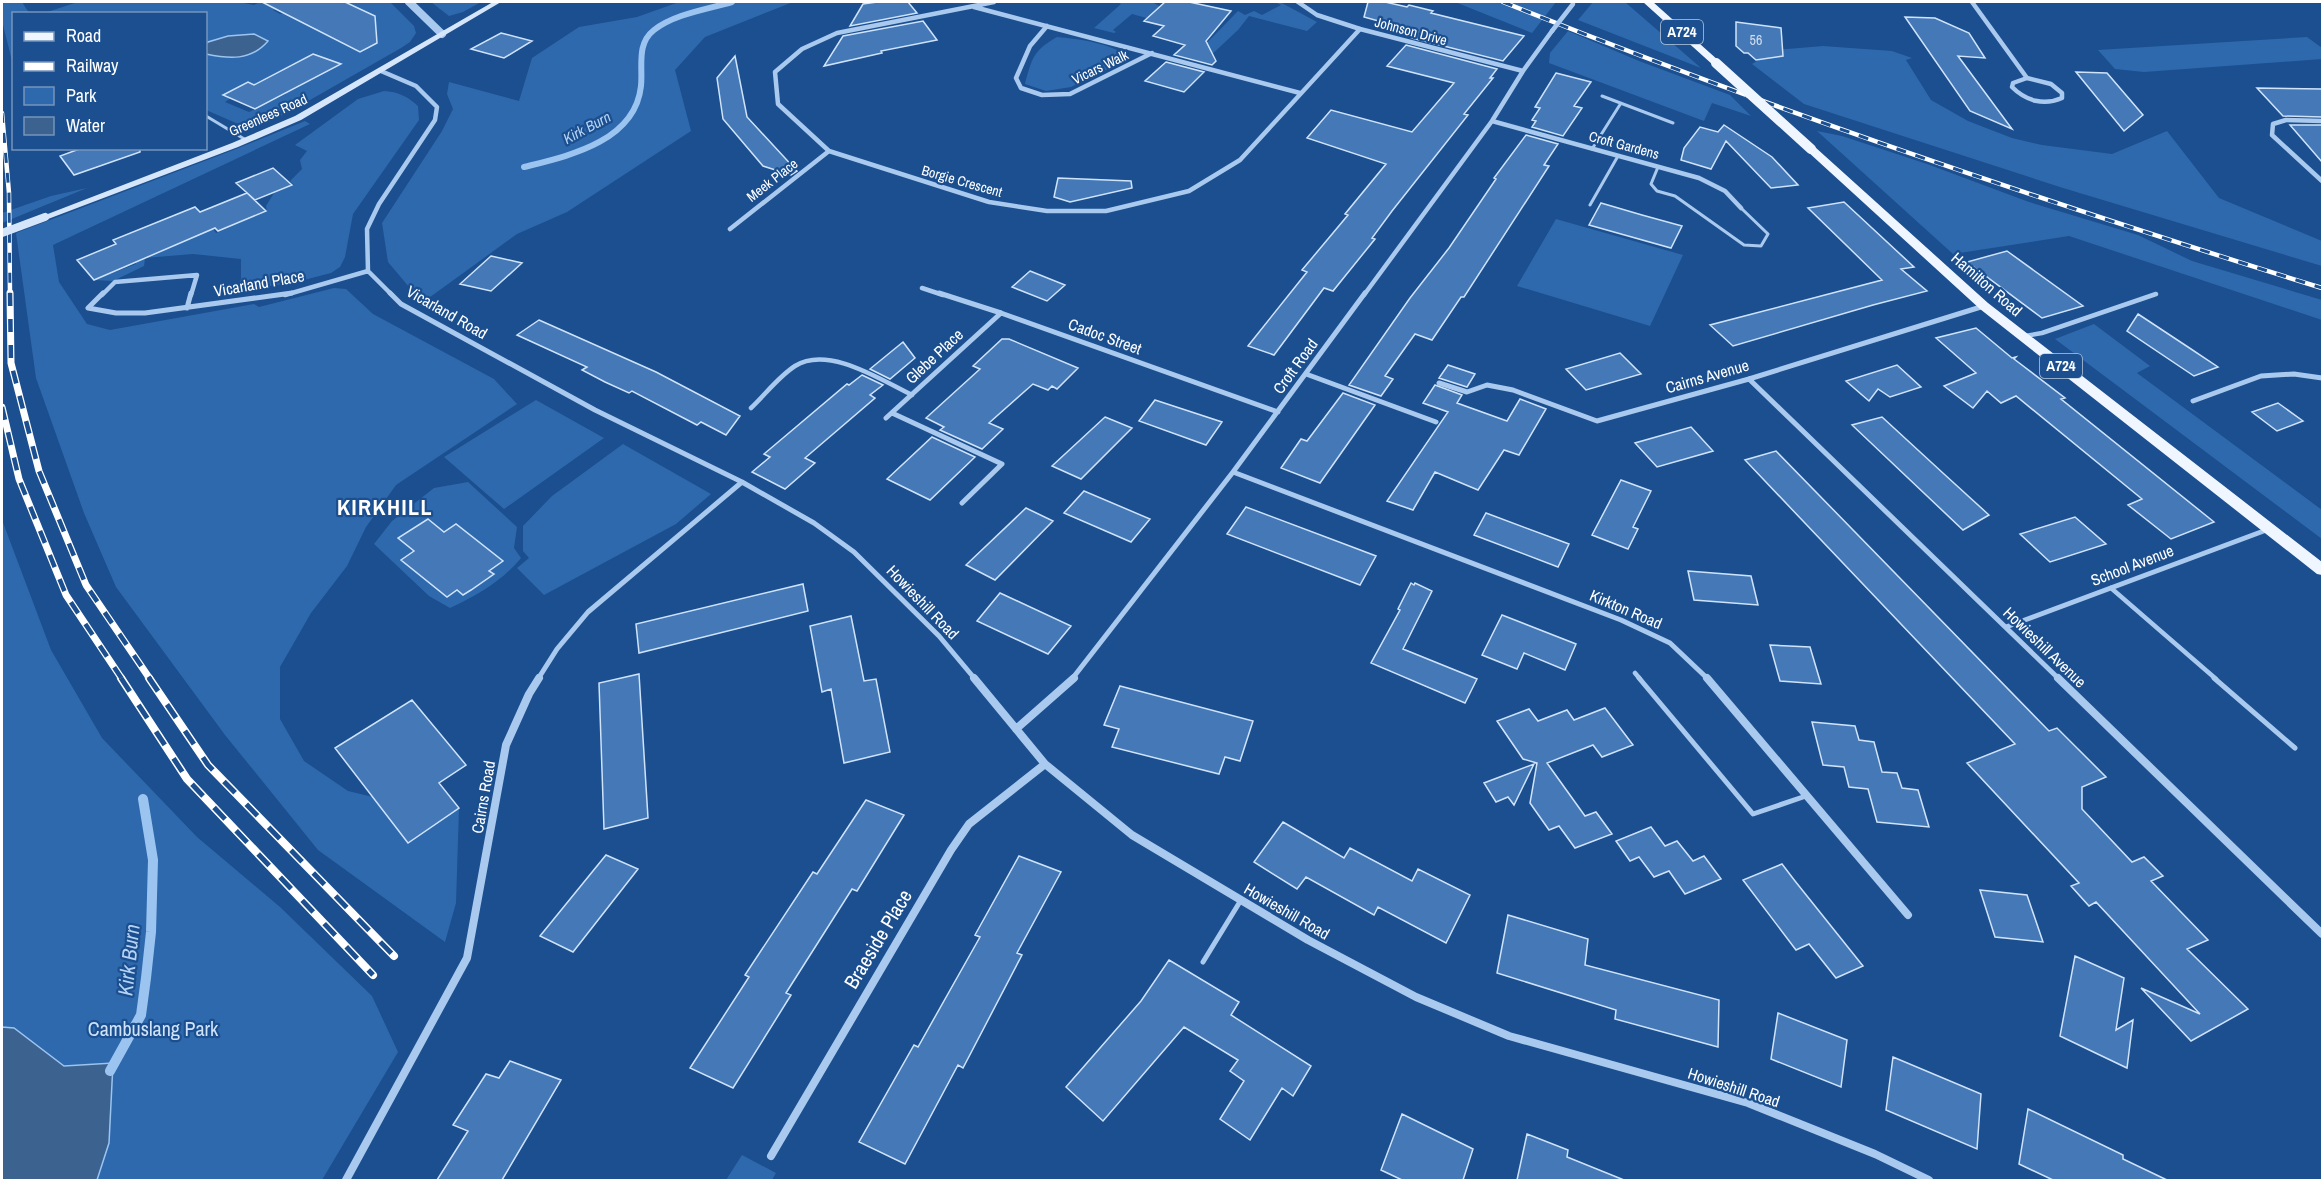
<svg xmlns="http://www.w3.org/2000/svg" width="2324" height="1182" font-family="'Archivo Narrow',sans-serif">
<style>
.green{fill:#2e69ad;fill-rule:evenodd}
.water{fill:#3c6290;stroke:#9cc4f0;stroke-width:1.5}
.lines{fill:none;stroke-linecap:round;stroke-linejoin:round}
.stream-far1{stroke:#9cc4f0;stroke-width:6}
.stream{stroke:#9cc4f0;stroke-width:10}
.building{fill:#4478b7;stroke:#cfe3fa;stroke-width:1.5}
.service-far2{stroke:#a9c9ee;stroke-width:3}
.service-far1{stroke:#a9c9ee;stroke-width:4.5}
.service{stroke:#a9c9ee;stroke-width:5}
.minor-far2{stroke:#a9c9ee;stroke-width:4.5}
.minor-far1{stroke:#a9c9ee;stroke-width:5}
.minor{stroke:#a9c9ee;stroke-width:8}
.tertiary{stroke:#a9c9ee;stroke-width:8}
.secondary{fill:#d6e6fa;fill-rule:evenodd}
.primary{fill:#f0f6ff;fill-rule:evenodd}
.rail-far2-casing{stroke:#fff;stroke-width:4.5}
.rail-far1-casing{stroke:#fff;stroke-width:7}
.rail-casing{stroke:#fff;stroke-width:8}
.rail-far2{stroke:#1b4f8f;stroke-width:3;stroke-dasharray:10;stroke-linecap:butt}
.rail-far1{stroke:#1b4f8f;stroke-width:4.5;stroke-dasharray:13;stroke-linecap:butt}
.rail{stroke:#1b4f8f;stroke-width:5;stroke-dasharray:16;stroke-linecap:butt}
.minor-bridge{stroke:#a9c9ee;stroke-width:4.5}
.secondary-bridge{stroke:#d6e6fa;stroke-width:8}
.primary-bridge{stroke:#f0f6ff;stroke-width:10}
.labels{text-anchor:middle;stroke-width:4.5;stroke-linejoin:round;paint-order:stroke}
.far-street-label{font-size:14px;fill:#fff;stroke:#1b4f8f}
.number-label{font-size:14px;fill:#d0dded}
.shield{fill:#1b4f8f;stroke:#bbcadd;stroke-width:1.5}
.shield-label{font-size:15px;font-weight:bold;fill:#fff}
.far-water-label{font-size:15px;font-style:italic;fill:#b5d3f5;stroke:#1b4f8f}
.street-label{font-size:16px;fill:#fff;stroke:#1b4f8f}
.near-street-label{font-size:20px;fill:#fff;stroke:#1b4f8f}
.near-park-label{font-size:20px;fill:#cfe3fa;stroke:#1b4f8f}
.near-water-label{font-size:21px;font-style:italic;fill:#b5d3f5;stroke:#1b4f8f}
.district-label{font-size:22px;font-weight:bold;letter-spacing:1.5px;fill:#fff;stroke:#1b4f8f}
</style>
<rect width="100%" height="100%" fill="#1b4f8f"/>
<path class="green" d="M2 2H22L29 13 14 14 13 65 2 21Z
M78 2H238L254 5 260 2H316L299 8 292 2 273 10 280 14 284 13 322 20 354 6 345 2H390L414 26 416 33 410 42 401 48 289 112 252 130 206 110V14H41ZM248 82 257 86 263 83 286 94 249 112 225 102 231 98 223 94 232 90 241 94Z
M431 2H481L463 12 449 16Z
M679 2H793L705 37 675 70 691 131 567 212 517 234 426 300 409 287 388 262 382 223 442 131 453 109 447 94 449 82 519 101 532 58 579 27 637 17Z
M1117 2H1152L1175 15 1220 24 1213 34 1164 27 1159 25 1161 22 1132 14 1113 30 1116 32 1114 33 1094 28 1121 4Z
M1275 2H1280L1317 22 1307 31 1249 16 1238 30 1208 58 1195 55 1238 11 1245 15 1254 11 1262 15 1281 5Z
M1455 2H1556L1532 33Z
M1593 2H1625L1701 68 1578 20Z
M1568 31 1639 61 1730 95 1751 116 1712 103 1704 121 1549 63 1550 53Z
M1057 37C1079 39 1112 43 1130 58L1071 87 1046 91 1025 84C1032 58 1033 51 1057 37Z
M2307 37 2322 48V59L2144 72 2115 69 2098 50Z
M1823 46 1892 51 1912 58 1906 60 1931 100 1968 121 2012 138 2042 145 2112 154 2167 131 2219 198 2322 241V266L2063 188 1804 104 1752 64 1775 50Z
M384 91C398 92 407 96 418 106L419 120 353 214 345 257 340 267 331 273 300 281 252 289H233L241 280V259L193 254 145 258 144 266 113 281 94 280 136 264 131 258 168 248 213 229 216 233 267 211 266 206 274 193 294 185 290 181 302 169 300 160 307 151 295 145 358 99Z
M305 121 310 124 53 245 59 282 87 324 110 330 254 304 259 307 334 288 346 289 373 314 494 379 517 404 396 485 366 527 347 566 311 613 280 667V719L304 761 348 791 373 797 408 842 459 808 456 903 445 942 318 850 225 735 116 587 84 513 36 378 16 233 236 149Z
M1817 131 1842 136 1927 164 2029 202 2138 235 2192 261 2322 300V320L2069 236 1953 254Z
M87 188 2 223V213L51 196Z
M1556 219 1683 255 1650 326 1517 286Z
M2094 324 2150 366 2137 373 2322 510V539L2055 339Z
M536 400 604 438 504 509 444 457Z
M623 444 711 494 676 524 544 595 517 568 529 558 523 551V526L552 496Z
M468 482 517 527 514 548 521 558C502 581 478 595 450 608L429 596 374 544 392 521 434 488Z
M2 520 51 650 102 738 197 837 280 907 372 996 398 1052 322 1180H2Z
M742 1155 776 1173 772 1180H726Z"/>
<path class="water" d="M254 34 268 41C251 61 229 59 206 54V44L208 42 228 36Z
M2 1027 14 1028 64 1066 113 1063 109 1143 97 1180H2Z"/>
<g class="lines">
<path class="stream-far1" d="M524 167C568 156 635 142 641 86 643 67 636 44 654 30 674 14 708 9 732 2"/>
<path class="stream" d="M110 1071 141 1015 146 978 151 932 153 860 143 799"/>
</g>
<path class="building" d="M262 2H345L375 16 377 43 360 52Z
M877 2H908L917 13 850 26 863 4Z
M1165 2H1189L1231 11 1206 41 1216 61 1212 65 1174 55 1185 45 1153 36 1164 26 1144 21Z
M1368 2H1385L1407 7 1409 5 1433 11 1431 13 1524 36 1503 61 1412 38 1418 32 1364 17Z
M1905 17 1935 18 1969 33 1985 58 1958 56 2012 129 1970 111Z
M923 21 937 40 881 51 882 53 824 66 843 36Z
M1736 22 1781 28 1783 56 1756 60 1748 53H1744L1736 46Z
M501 33 532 41 504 58 471 49Z
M1406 45 1497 69 1490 78H1493L1464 114 1468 115 1392 211 1372 238 1375 239 1333 291 1324 288 1274 355 1248 346 1307 272 1302 270 1348 215 1345 214 1386 164 1307 138 1331 110 1412 132 1454 83 1387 66Z
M313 54 341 64 255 109 223 95 248 82 254 85Z
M735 56 747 117 797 171 791 175 763 166 723 119 717 78Z
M1166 62 1204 72 1184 92 1145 81Z
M2076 72 2107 73 2143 115 2124 131Z
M1556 73 1591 82 1574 106 1582 108 1563 136 1532 127 1536 121 1532 120 1540 108 1535 107Z
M2257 88 2322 89V117L2283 116Z
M1724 125 1772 157 1798 185 1771 188 1726 141 1711 169 1681 160 1684 148 1700 127 1718 132Z
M2290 125H2322V162Z
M1526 135 1558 144 1544 165 1549 166 1464 297H1461L1432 340 1415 334 1385 376 1393 379 1381 396 1349 385 1410 298 1449 248 1496 179 1494 178Z
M82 148H140V152L74 175 60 156Z
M273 168 292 185 255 200 236 183Z
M1058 178 1131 181 1132 188 1070 202 1054 197Z
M247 193 266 211 218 231 215 228 94 280 77 260 116 244 113 240 195 207 200 212Z
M1844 202 1914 267 1901 269 1927 291 1873 305 1733 346 1710 325 1882 280 1808 208Z
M1601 203 1642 215 1682 226 1671 248 1589 225Z
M2007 251 2083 306 2042 318 1967 262Z
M491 256 522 263 491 291 460 284Z
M1030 271 1065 285 1047 301 1012 287Z
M2138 314 2191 349 2218 367 2194 376 2127 331Z
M539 320 656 372 740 416 726 435 701 422 697 425 632 391 629 393 605 382 582 370 587 367 517 335Z
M1976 328 2012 358 2016 357 2014 359 2065 398 2061 399 2214 522 2171 539 2128 505 2142 499 2016 396 2001 403 1987 391 1973 408 1944 386 1976 373 1936 338Z
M1002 339H1009L1078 368 1057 389 1052 386 1048 390 1033 384 989 423 1003 429 982 449 940 430 944 427 926 418 980 369 973 366Z
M903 342 915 358 890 379 870 369Z
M1620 353 1641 374 1586 390 1566 369Z
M1448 365 1475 374 1467 387 1439 378Z
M1897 365 1921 387 1890 397 1878 389 1869 401 1846 381Z
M862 375 883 385 870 395 875 398 805 458 815 463 785 489 752 472 770 457 764 454 847 384 849 385Z
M1435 385 1462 395 1457 403 1507 421 1520 399 1546 409 1519 455 1504 450 1478 490 1435 472 1413 510 1387 501 1448 412 1423 403Z
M1343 393 1375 405 1320 483 1281 468 1301 439 1307 441Z
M1155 400 1222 422 1206 445 1139 421Z
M2278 403 2303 421 2277 431 2252 412Z
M1105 417 1132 428 1081 479 1052 466Z
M1882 417 1944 474 1989 515 1963 530 1852 425Z
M1691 427 1713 451 1657 467 1635 443Z
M932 437 975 457 930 500 887 479Z
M1776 451 2049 731 2057 728 2106 777 2082 787V809L2132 862 2144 857 2163 876 2151 881 2208 940 2187 949 2248 1009 2191 1041 2141 988 2200 1014 2096 902 2089 906 2071 886 2079 883 1967 763 2015 744 1745 460Z
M1621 480 1651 491 1633 527 1638 529 1628 549 1592 535Z
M1084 491 1150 519 1131 542 1064 513Z
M1246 507 1355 548 1376 556 1360 585 1227 534Z
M1026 508 1053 521 995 580 966 565Z
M1486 513 1569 544 1558 567 1474 535Z
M2075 517 2106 544 2050 562 2020 534Z
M428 519 444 532 456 524 503 561 489 571 494 574 471 590 463 595 457 590 447 597 401 560 414 551 398 538Z
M1688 571 1751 576 1758 605 1694 600Z
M1411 583 1414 585 1415 583 1432 591 1403 649 1477 679 1465 703 1371 663 1400 610 1398 609Z
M803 584 808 611 639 653 636 624Z
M1000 593 1071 626 1048 654 977 621Z
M1502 615 1576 644 1565 670 1524 653 1517 669 1482 655Z
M851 616 864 681 876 679 890 752 844 763 831 689 822 692 810 626Z
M1770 645 1810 647 1821 684 1780 681Z
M639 674 648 818 604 829 599 683Z
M1120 686 1253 721 1240 761 1225 757 1219 774 1112 747 1119 729 1104 725Z
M412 700 466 765 439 783 459 808 408 843 335 748Z
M1605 708 1633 745 1602 757 1593 745 1547 763 1585 816 1596 812 1612 834 1575 848 1559 826 1549 830 1530 803 1537 763 1523 759 1497 721 1529 709 1538 721 1567 710 1574 720Z
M1812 722 1855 726 1859 740 1874 742 1882 772 1897 773 1902 788 1918 790 1929 827 1877 822 1868 789 1849 787 1844 767 1823 765Z
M1534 764 1514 805 1508 797 1496 802 1484 783Z
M866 800 904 815 857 891 852 889 786 993 791 995 733 1088 690 1068 749 977 745 975 813 872 817 874Z
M1283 822 1344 858 1350 848 1412 881 1418 869 1470 895 1446 943 1378 907 1374 915 1306 877 1297 889 1254 862Z
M1651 827 1665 846 1677 841 1693 861 1704 856 1721 879 1685 894 1669 871 1654 877 1639 857 1630 861 1616 841Z
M606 855 638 869 573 952 540 936Z
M1019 856 1061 872 1017 953 1022 955 963 1068 958 1065 905 1164 859 1142 914 1045 918 1047 980 937 975 935Z
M1782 864 1795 881 1863 966 1836 978 1809 944 1796 950 1743 880Z
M1980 890 2027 895 2043 942 1995 937Z
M1508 915 1588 939 1585 965 1719 1000 1718 1047 1615 1019 1616 1010 1497 973Z
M2075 956 2124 978 2116 1030 2133 1020 2127 1068 2060 1036Z
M1169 960 1239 1002 1231 1015 1311 1066 1293 1096 1282 1088 1250 1140 1220 1119 1244 1081 1230 1071 1238 1060 1184 1027 1103 1121 1066 1087 1141 1001Z
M1778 1013 1847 1040 1841 1087 1771 1059Z
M1893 1057 1981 1094 1977 1149 1886 1110Z
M510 1061 561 1080 502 1180H437L468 1131 453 1125 486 1074 499 1078Z
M2028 1109 2123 1155V1159L2167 1180H2053L2019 1164Z
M1402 1114 1473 1149 1463 1180H1402L1381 1170Z
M1527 1134 1568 1150 1567 1157 1624 1180H1517Z"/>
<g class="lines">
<path class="service-far2" d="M1602 96 1673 123
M206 116 246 140
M1592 149 1621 103
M1658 167 1651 184 1657 191 1675 196 1744 245 1761 246 1768 234 1741 208
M1590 205 1618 156
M2154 295 2156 294"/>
<path class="service-far1" d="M2025 336 2042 333 2156 294
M751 408C765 395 778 377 795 366 828 345 881 380 912 395
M2111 588 2216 679
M1635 673 1640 679"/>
<path class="service" d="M1639 678 1753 814 1806 796
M2214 678 2295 748
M1203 962 1241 900"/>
<path class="minor-far2" d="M994 2 837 33 802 49 775 72 778 104 829 151 989 202 1047 211H1106L1189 191 1240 160 1360 29
M1298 2 1317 15 1360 29 1523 71
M1972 2 2027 78
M974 7 1300 93
M1047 26 1030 46 1016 78 1021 88 1042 95 1070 94 1152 53
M381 71 416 86 437 107 435 120 379 204 367 229 368 271 392 295
M2027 78 2051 84 2062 93V98C2044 106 2026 101 2012 87L2013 83Z
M1492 121 1699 178 1725 191 1741 208
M2322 121 2286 120 2273 124 2272 135 2322 181
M730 229 829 151
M922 288 943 295
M102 295 115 282 197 275 191 295
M285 295 368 271
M1364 295 1492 121 1523 71 1552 31"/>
<path class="minor-far1" d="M103 293 88 308 116 313H145L292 293
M390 293 401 304 595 410 742 482 814 523 854 552 939 636 975 679
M939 293 1001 313 1278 412
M187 308 191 293
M1306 374 1436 422
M1749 379 2059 679
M1439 383 1467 392 1487 385 1513 390 1597 421 1749 379 1984 306
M2193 401 2261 376 2294 374 2322 378
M892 413 1002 464 962 503
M886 418 1001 313
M1233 472 1621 620 1670 643 1708 679
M2006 627 2269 529
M538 679 557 649 588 612 742 482
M1072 679 1233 472 1365 293"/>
<path class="minor" d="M974 678 1045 764 1132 835 1308 940 1416 997 1509 1036 1748 1103 1875 1154 1929 1180
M1707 678 1908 915
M2058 678 2322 934
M1016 729 1074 678
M771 1156 951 850 969 824 1045 764
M346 1180 467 958 506 745 529 694 539 678"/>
<path class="tertiary" d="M409 2 442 34"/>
<path class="secondary" d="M493 2H501L301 120 238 147 48 219H42L40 217 232 143 295 116Z"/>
<path class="primary" d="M1643 2H1653L1719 61V65H1713Z
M1811 146 1815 147 1988 303 2322 562V575L2317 574 1980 309 1807 151 1806 149Z"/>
<g class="rail-far2-casing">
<path id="rail-far2" d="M1503 2C1772 110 2045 202 2322 288
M2 113 9 193 10 295"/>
</g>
<g class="rail-far1-casing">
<path id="rail-far1" d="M10 293 11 363 39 471 86 585 150 679
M2 407 19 479 66 595 122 679"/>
</g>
<g class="rail-casing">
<path id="rail" d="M121 678 187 779 373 975
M149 678 208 765 394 956"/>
</g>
<use href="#rail-far2" class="rail-far2"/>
<use href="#rail-far1" class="rail-far1"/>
<use href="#rail" class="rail"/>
<path class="minor-bridge" d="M1552 31 1573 4"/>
<path class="secondary-bridge" d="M2 233 45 217"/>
<path class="primary-bridge" d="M1716 63 1811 149"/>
</g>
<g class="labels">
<g class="far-street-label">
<text transform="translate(1411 31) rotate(15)" y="5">Johnson Drive</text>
<text transform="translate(1100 67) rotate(-26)" y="5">Vicars Walk</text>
<text transform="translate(268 115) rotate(-24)" y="5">Greenlees Road</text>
<text transform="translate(1624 145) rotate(15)" y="5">Croft Gardens</text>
<text transform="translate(772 180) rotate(-38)" y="5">Meek Place</text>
<text transform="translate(962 181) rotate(16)" y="5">Borgie Crescent</text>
</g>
<g class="number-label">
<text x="1756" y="45">56</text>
</g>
<g class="shield">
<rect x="1661" y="20" width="42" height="24" rx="4.5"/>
<rect x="2040" y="354" width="42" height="24" rx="4.5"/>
</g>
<g class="shield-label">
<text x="1682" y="37">A724</text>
<text x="2061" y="371">A724</text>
</g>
<g class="far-water-label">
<text transform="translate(587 128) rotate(-28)" y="5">Kirk Burn</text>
</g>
<g class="street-label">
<text transform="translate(259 283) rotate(-10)" y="6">Vicarland Place</text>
<text transform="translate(1987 284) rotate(41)" y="6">Hamilton Road</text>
<text transform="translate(447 312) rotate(30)" y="6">Vicarland Road</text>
<text transform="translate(1105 336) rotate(20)" y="6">Cadoc Street</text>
<text transform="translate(934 356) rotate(-43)" y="6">Glebe Place</text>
<text transform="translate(1295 366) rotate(-54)" y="6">Croft Road</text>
<text transform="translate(1707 376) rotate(-16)" y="6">Cairns Avenue</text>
<text transform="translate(2132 565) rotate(-21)" y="6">School Avenue</text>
<text transform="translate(923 602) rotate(46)" y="6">Howieshill Road</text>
<text transform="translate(1626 609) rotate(23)" y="6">Kirkton Road</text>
<text transform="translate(2045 647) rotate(44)" y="6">Howieshill Avenue</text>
<text transform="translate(483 797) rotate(-80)" y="6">Cairns Road</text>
<text transform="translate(1287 911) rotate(30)" y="6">Howieshill Road</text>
<text transform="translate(1734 1087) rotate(18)" y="6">Howieshill Road</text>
</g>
<g class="near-street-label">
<text transform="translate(878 939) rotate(-59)" y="7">Braeside Place</text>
</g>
<g class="near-park-label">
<text x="153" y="1036">Cambuslang Park</text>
</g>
<g class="near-water-label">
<text transform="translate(129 960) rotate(-84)" y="7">Kirk Burn</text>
</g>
<g class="district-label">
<text x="385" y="515">KIRKHILL</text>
</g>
</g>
<rect width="2324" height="1182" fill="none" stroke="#ffffff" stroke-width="6"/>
<rect x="12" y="12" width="195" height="138" fill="#1b4f8f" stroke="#7695bc" stroke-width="1.5"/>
<rect x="24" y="32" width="30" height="9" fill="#f0f6ff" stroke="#7695bc" stroke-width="1.5"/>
<text x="66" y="42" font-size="18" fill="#ffffff">Road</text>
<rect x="24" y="62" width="30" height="9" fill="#ffffff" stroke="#7695bc" stroke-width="1.5"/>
<text x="66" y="72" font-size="18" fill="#ffffff">Railway</text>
<rect x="24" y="87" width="30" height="18" fill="#2e69ad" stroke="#7695bc" stroke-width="1.5"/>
<text x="66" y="102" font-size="18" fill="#ffffff">Park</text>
<rect x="24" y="117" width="30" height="18" fill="#3c6290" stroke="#7695bc" stroke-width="1.5"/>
<text x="66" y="132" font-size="18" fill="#ffffff">Water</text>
</svg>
